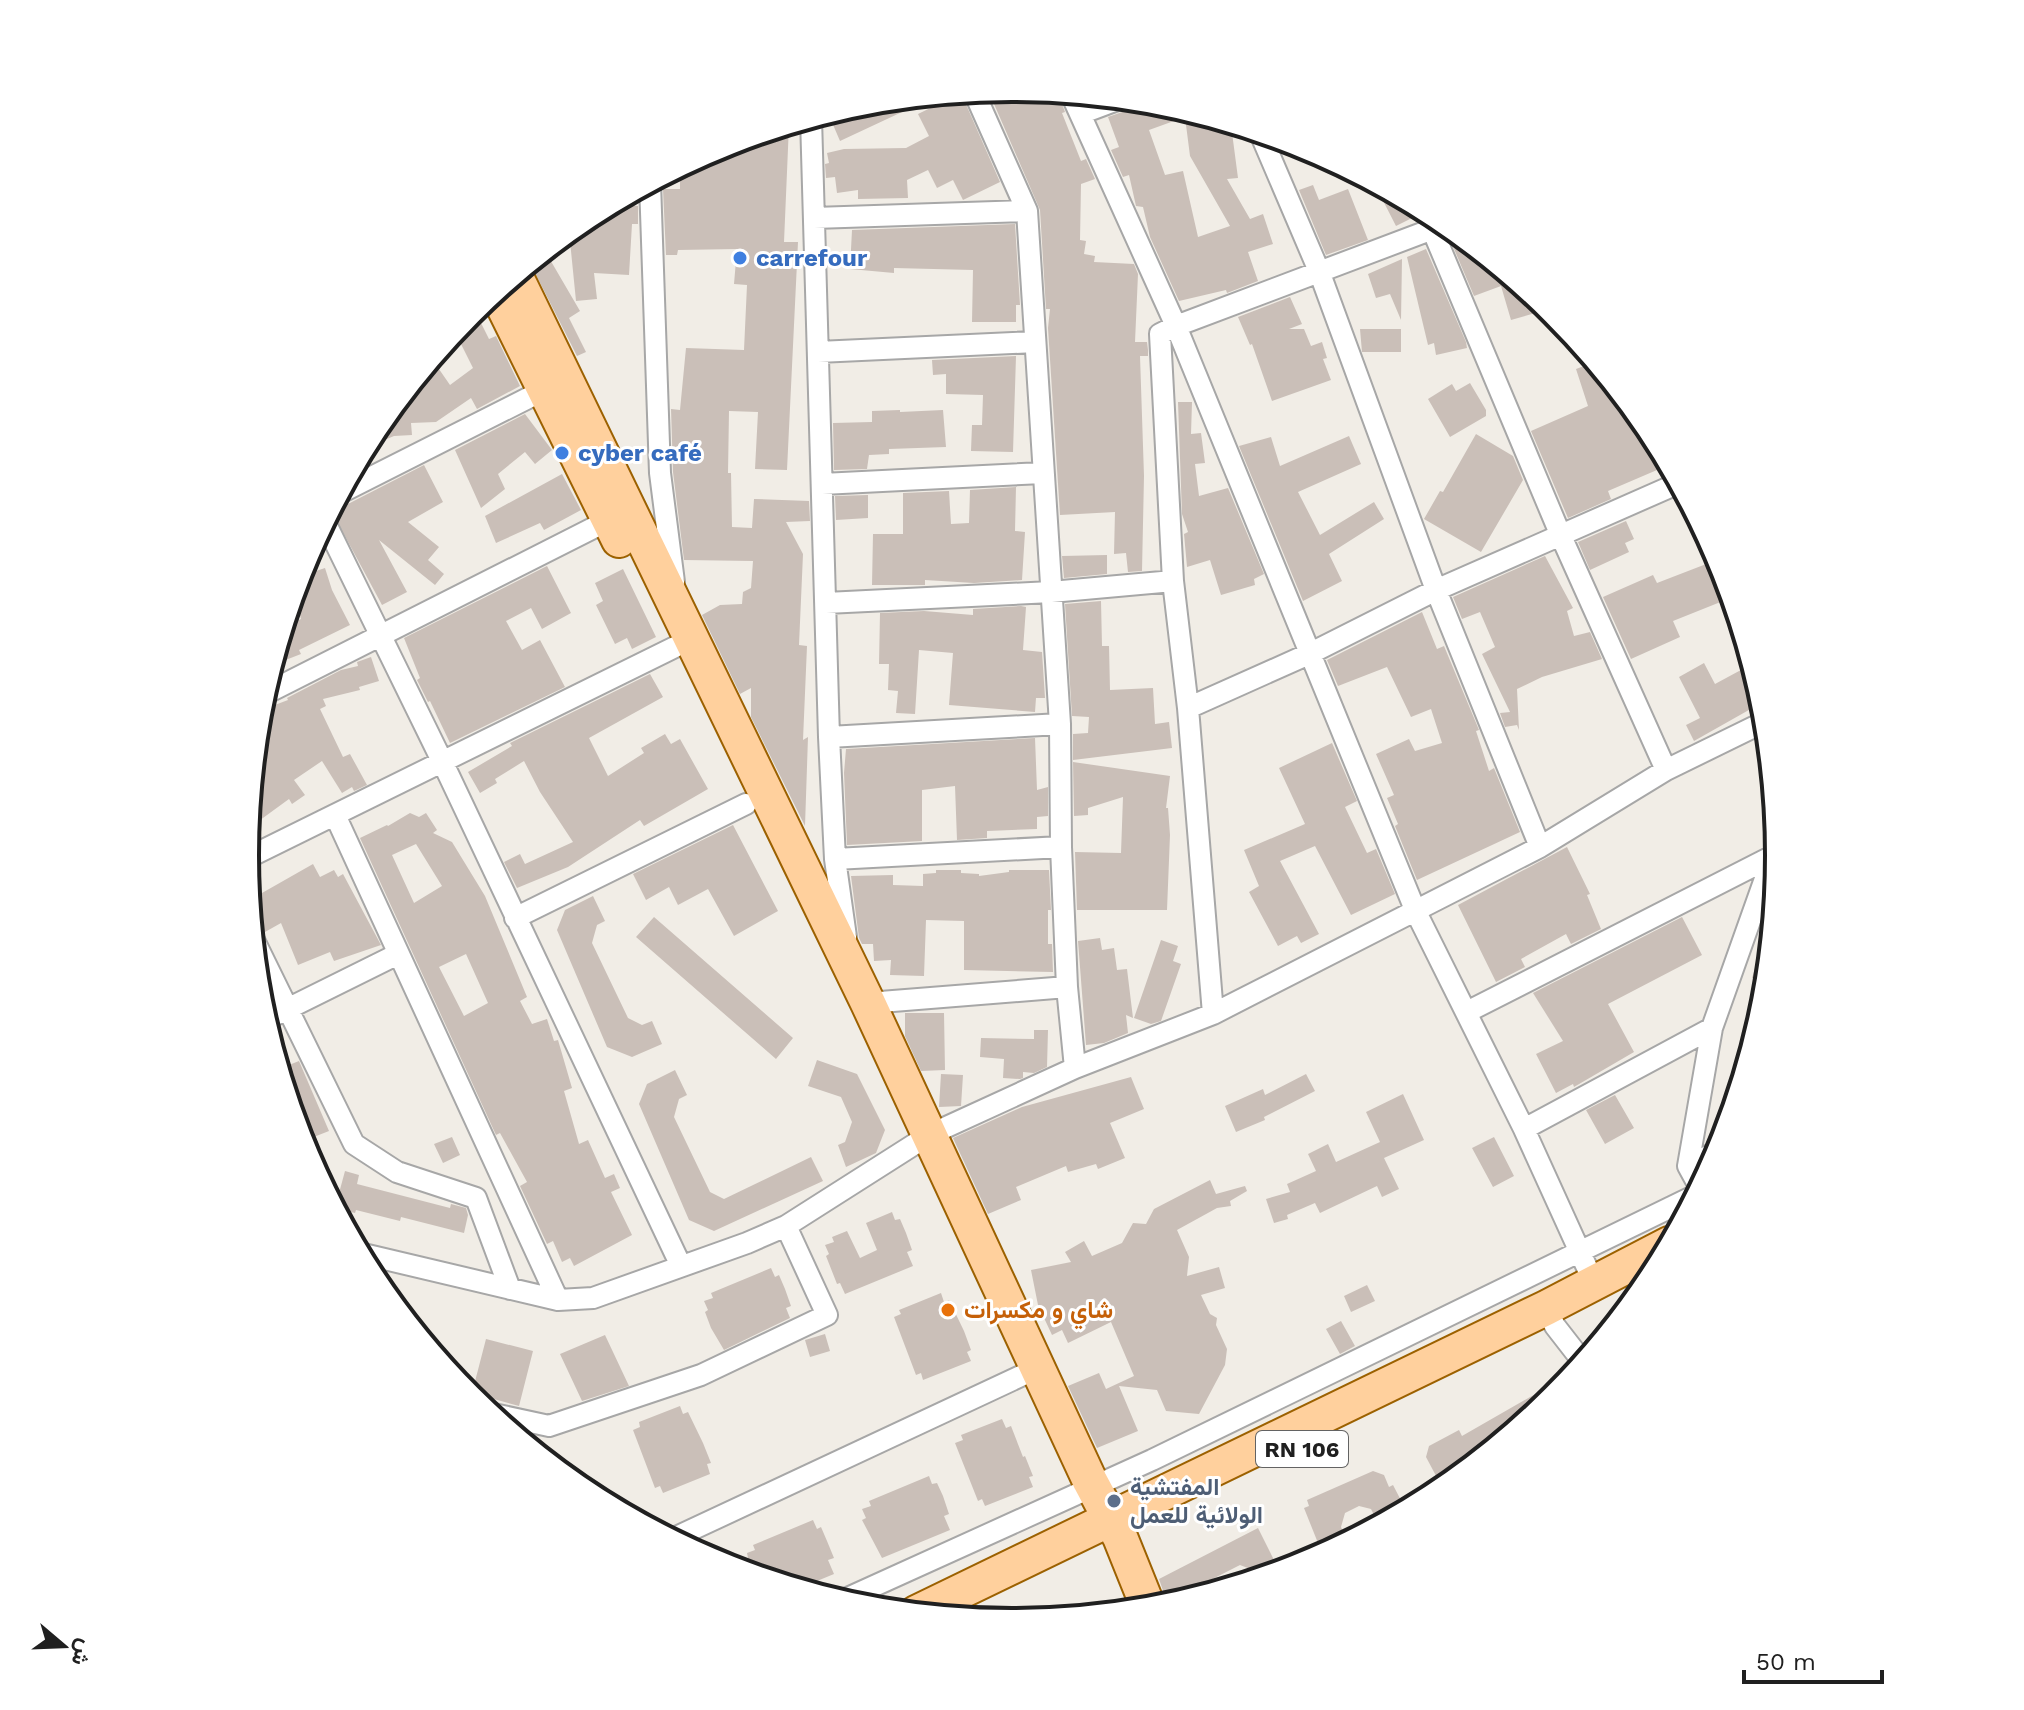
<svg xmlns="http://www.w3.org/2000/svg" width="2024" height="1710" font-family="'Work Sans',Vazirmatn,sans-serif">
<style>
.building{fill:#cabfb8;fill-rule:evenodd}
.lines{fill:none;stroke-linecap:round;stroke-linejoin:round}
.street-casing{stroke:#a7a7a7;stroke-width:24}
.primary-casing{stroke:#9c6100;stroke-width:38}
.street{stroke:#fff;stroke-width:20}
.primary{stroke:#ffd09d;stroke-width:34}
.shop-dot{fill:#3f7fe0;stroke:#fff;stroke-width:3}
.food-dot{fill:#e8710a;stroke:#fff;stroke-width:3}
.service-dot{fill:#5c6f8a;stroke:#fff;stroke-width:3}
.labels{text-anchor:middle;stroke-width:6;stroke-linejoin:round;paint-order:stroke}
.shield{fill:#fff;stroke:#636363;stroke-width:2}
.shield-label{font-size:22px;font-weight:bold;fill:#202020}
.shop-label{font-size:24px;font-weight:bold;fill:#366cbe;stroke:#fff;text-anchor:start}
.food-label{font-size:24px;font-weight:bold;fill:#c56008;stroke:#fff;text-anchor:start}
.service-label{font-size:24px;font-weight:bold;fill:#4e5e75;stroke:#fff;text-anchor:start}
.rim{fill:none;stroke:#202020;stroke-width:4}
</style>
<rect width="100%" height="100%" fill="#f1ede6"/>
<path class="building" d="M1012 88 1058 93 1065 112 1062 113 1081 161 1086 159 1095 179 1081 184 1080 240 1086 241 1084 254 1095 256 1094 262 1134 264 1138 274 1135 342H1147L1148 350V356H1140L1144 476 1142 571 1128 572 1126 553 1114 554 1115 512 1060 515 1048 328 1050 309H1046L1040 210 988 90Z
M961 93 1000 182 963 200 953 180 937 188 928 170 907 180 908 198 858 199V190L837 193 835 177 826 178 825 164 829 163 827 153 844 149 906 148 929 136 918 114Z
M932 96V98L840 141 828 113 863 103Z
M1133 100 1162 103 1222 121V127L1231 125 1238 178 1227 179 1250 219 1263 214 1273 244 1248 252 1258 281 1227 293 1226 290 1179 301 1150 237 1143 207 1136 206 1129 175 1123 177 1111 150 1119 147 1108 117 1125 111ZM1185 117 1190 156 1230 226 1198 237 1183 171 1165 175 1149 130Z
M789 125 784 242H798L787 470 755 469 758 412 729 411 728 473H731L732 527 752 528 754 499 809 501 810 521 786 522 803 554 799 645 807 646 803 740 808 737 805 826 751 717V688L740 694 702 615 720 605 742 604 743 592 751 588 753 561 684 560 673 472 671 409 680 410 686 348 744 350 747 285 734 284 737 249 678 250 677 255H666L663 189H680V171L704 170 705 160 732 150 746 151V140Z
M1374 183 1414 204 1426 211 1396 226Z
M1313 185 1319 200 1348 189 1368 240 1326 255 1299 190Z
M610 204 638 206V224H632L629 275 594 273 597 299 576 301 569 231 576 226 604 222 605 207Z
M1015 224 1020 305H1016V322H972L973 270 894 268V273L850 269 852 230Z
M1456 232 1486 257 1549 309 1511 320 1501 286 1474 296 1449 237Z
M1426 249 1466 342 1467 348 1436 355 1434 343 1428 345 1407 257Z
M545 251 580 311 569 318 586 352 577 356 530 263Z
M1402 259 1401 320 1390 294 1376 298 1368 274Z
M1290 297 1302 324 1289 329H1304L1311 346 1322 342 1327 358 1323 359 1331 380 1272 401 1252 344 1250 345 1238 317Z
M474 309 489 339 496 336 520 386 477 409 471 398 436 422 411 423 412 435 394 436 363 449 375 428 432 359 450 385 473 368 460 342 436 354Z
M1360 329H1401V352H1362Z
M1016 356 1013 452 971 451 972 425H982L983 395 946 394V374L933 375 932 360Z
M1595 362 1646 425 1664 467 1608 491 1611 499 1568 518 1531 431 1588 406 1576 369Z
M1470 383 1486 410V416L1450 437 1428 399 1452 384 1456 391Z
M1178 402H1192L1191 434 1201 433 1205 463 1195 464 1199 496 1228 488 1264 574 1254 579 1255 585 1221 595 1210 560 1187 567 1184 534 1188 532 1182 514Z
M900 410V412L943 410 946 447 889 449V454L869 455 867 469 834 470 833 423 872 422V411Z
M525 414 552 450 535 464 525 452 498 474 505 489 481 508 455 450Z
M1476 434 1513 456 1523 480 1481 552 1424 519 1440 491 1443 492Z
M1349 436 1361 464 1298 492 1320 535 1374 502 1384 519 1329 554 1342 581 1303 601 1239 446 1271 437 1280 466Z
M424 465 443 502 408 522 439 547 428 560 444 574 435 585 379 540 407 592 382 605 331 510 334 504 346 505Z
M562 474 581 510 544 530 540 523 496 543 485 516Z
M1016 487 1015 531 1025 532 1022 580 974 583 925 580V585H872L873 534H903V493L949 491 951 524 969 523 970 490Z
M868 495V518L836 520 835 496Z
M1626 521 1634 539 1625 543 1629 552 1590 570 1578 542Z
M310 549 316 571 325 568 332 590 350 625 299 650 301 654 283 661 277 648 284 626 301 619 294 594Z
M1107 555V574L1064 578 1062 556Z
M1545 556 1573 608 1567 611 1574 636 1590 632 1602 659 1542 677 1517 689 1519 730 1517 725 1505 727 1500 713 1510 712 1482 654 1495 647 1480 612 1462 619 1453 597Z
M1714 561 1728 599 1673 621 1680 637 1631 659 1603 597 1653 575 1657 583Z
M547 566 571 613 542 629 531 608 506 621 522 650 540 640 565 687 450 743 430 701 428 702 417 680 420 678 404 638Z
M623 569 656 637 632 649 627 638 615 644 596 605 603 601 595 583Z
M1101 601 1102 646H1109L1110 690 1153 688 1155 724 1169 722 1172 748 1073 760V734L1088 733 1089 717 1072 716 1065 604Z
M1021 606 1026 607 1023 650 1042 652 1045 698H1036L1035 712 949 705 953 653 919 650 915 714 896 713 898 691 888 690 889 664H879L880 613 924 611 973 615V609Z
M1422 612 1437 649 1444 646 1479 730 1476 731 1489 771 1494 768 1520 832 1417 880 1395 826 1398 824 1387 798 1394 795 1376 754 1409 739 1415 751 1442 743 1431 709 1411 717 1387 667 1338 686 1327 660Z
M371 657 379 681 359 687 360 690 323 699 326 706 320 709 343 757 350 754 367 785 354 791 352 787 342 793 322 761 294 780 305 795 292 804 289 799 248 829 259 711 288 700 287 698 341 670 358 666 357 662Z
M1704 663 1715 684 1752 664 1763 702 1694 741 1686 725 1700 718 1679 677Z
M650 674 663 697 589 738 608 776 644 753 641 748 665 734 671 744 680 739 708 789 644 826 640 820 568 867 517 888 504 862 520 854 525 864 573 842 540 792 524 761 495 779 497 783 480 793 468 772 512 746 510 743Z
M1035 738 1037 790 1048 787V816L1037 817V829L987 831V838L957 840 955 786 922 790V841L847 845 844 773 846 749Z
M1332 743 1357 801 1345 807 1367 853 1376 849 1395 894 1351 915 1315 846 1280 861 1319 934 1301 943 1297 936 1278 946 1249 892 1259 886 1244 850 1305 824 1279 768Z
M1073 762 1170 776 1166 808H1168L1170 835 1167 910H1077L1075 852 1121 853 1123 797 1088 808V815L1074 816Z
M410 813 419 817 426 813 437 830 433 833 452 842 485 896 527 997 520 1001 532 1024 547 1019 554 1041 558 1040 572 1088 564 1091 579 1144 588 1140 605 1178 614 1174 620 1188 611 1192 632 1235 574 1266 570 1258 562 1262 553 1241 547 1244 520 1186 527 1182 500 1133 496 1135 360 838 387 825 388 826ZM416 844 442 886 414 903 392 855ZM466 954 488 1003 464 1016 439 967Z
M733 825 778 911 734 936 708 889 678 905 669 887 646 900 633 874Z
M1567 847 1590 894 1587 895 1601 929 1571 944 1566 934 1521 959 1525 967 1496 982 1458 905Z
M313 864 320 877 334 870 338 877 343 874 381 945 334 961 330 952 298 965 281 923 265 932 260 927 252 925 249 896 260 890 262 893Z
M936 870H961V873L979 874V876L1009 872V870H1049L1051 910H1048V944H1052L1053 972 964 970V921L926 920 924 976 890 975 891 960 874 961 873 944H862L859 938 851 876 893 875V885L923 886V874L936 873Z
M593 896 605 921 597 925 592 943 628 1018 642 1025 652 1021 662 1044 632 1057 607 1047 557 930 565 910Z
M654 917 793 1038 776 1059 636 937Z
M1682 917 1702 955 1608 1004 1634 1052 1574 1087 1573 1084 1556 1093 1536 1054 1563 1041 1533 993Z
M1100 938 1102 950 1114 948 1117 970 1127 969 1133 1018 1126 1015 1128 1033 1104 1043 1086 1045 1078 941Z
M1764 939 1771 941 1766 983 1752 978Z
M1161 940 1178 946 1173 961 1181 964 1161 1021 1151 1024 1134 1018Z
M905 1013H944L945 1070 921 1071 905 1036Z
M1034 1030H1048L1047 1067 1034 1073 1023 1072V1078L1020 1079 1003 1078 1004 1059 980 1057 981 1038 1034 1039Z
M817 1060 857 1074 885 1130 876 1153 846 1167 838 1145 845 1142 852 1122 841 1097 808 1086Z
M299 1061 329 1131 301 1142 279 1069Z
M675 1070 687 1095 679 1099 674 1117 710 1192 724 1199 811 1157 823 1181 714 1231 689 1220 639 1104 647 1084Z
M941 1074 963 1075 961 1106 939 1107Z
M1306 1074 1315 1091 1264 1117 1265 1120 1236 1132 1225 1106 1263 1089 1265 1095Z
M1131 1077 1144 1109 1110 1123 1125 1158 1098 1169 1096 1164 1068 1172 1066 1166 1016 1187 1021 1200 988 1214 953 1138 1022 1107Z
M1403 1094 1424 1140 1384 1158 1399 1189 1382 1197 1377 1186 1320 1213 1315 1203 1287 1215 1288 1219 1274 1223 1266 1199 1290 1192 1287 1184 1316 1171 1308 1154 1328 1144 1336 1162 1380 1142 1366 1112Z
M1615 1095 1634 1128 1605 1144 1586 1110Z
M452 1137 460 1155 443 1163 434 1144Z
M1494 1137 1514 1176 1493 1187 1472 1148Z
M345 1171 359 1175 357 1184 450 1208 451 1204 466 1208 468 1215 464 1233 401 1217 400 1221 356 1210 355 1213 335 1208Z
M1210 1180 1216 1194 1245 1186 1247 1191 1230 1201 1231 1206 1217 1208 1177 1230 1189 1257 1187 1276 1219 1267 1225 1288 1201 1295 1210 1314 1217 1318 1216 1325 1227 1349 1225 1365 1199 1414 1166 1411 1157 1390 1119 1386 1138 1431 1097 1448 1068 1386 1099 1373 1106 1389 1134 1376 1111 1322 1068 1343 1062 1330 1052 1335 1038 1305 1031 1270 1071 1262 1065 1252 1084 1241 1092 1256 1122 1243 1133 1223 1146 1224 1154 1209Z
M892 1212 895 1220 900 1219 906 1233 912 1250 907 1252 913 1266 845 1294 840 1283 837 1284 826 1256 829 1254 825 1245 834 1242 832 1237 847 1231 860 1258 877 1250 866 1223Z
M771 1268 775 1277 779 1275 785 1289 791 1306 786 1308 790 1318 724 1350 711 1328 705 1312 708 1310 704 1301 713 1298 711 1293Z
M1367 1285 1375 1301 1351 1312 1344 1296Z
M941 1293 944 1302 949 1300 964 1331 971 1350 967 1352 971 1361 923 1380 921 1373 916 1375 894 1317 901 1314 899 1310Z
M1341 1321 1355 1346 1340 1354 1326 1329Z
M825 1334 830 1351 810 1357 805 1340Z
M605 1335 629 1386 582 1401 560 1354Z
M486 1339 533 1351 519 1406 472 1393Z
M1570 1374 1571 1377 1554 1398 1483 1456 1482 1454 1459 1467 1462 1473 1443 1489 1426 1457 1429 1446 1459 1430 1462 1436Z
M680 1406 683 1414 688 1412 703 1443 711 1463 707 1464 710 1474 663 1493 660 1486 655 1488 633 1430 640 1427 639 1422Z
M1002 1419 1006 1428 1011 1426 1023 1457 1025 1456 1033 1476 1029 1477 1033 1487 985 1506 982 1499 978 1501 955 1443 963 1440 961 1435Z
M1373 1471 1384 1475 1389 1487 1393 1485 1406 1510 1379 1525 1371 1509 1359 1506 1345 1513 1341 1527 1343 1532 1318 1543 1304 1508 1309 1506 1307 1500Z
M929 1476 932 1484 937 1483 943 1496 949 1514 944 1516 950 1530 882 1558 862 1520 866 1518 862 1509 871 1506 869 1501Z
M813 1520 817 1529 821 1527 827 1541 834 1558 828 1560 834 1574 800 1588 751 1573 747 1553 755 1550 753 1545Z
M1258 1528 1277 1566 1257 1577 1253 1570 1240 1565 1181 1595 1184 1600 1168 1605 1159 1579Z"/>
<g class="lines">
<g class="street-casing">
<path id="street" d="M974 92 1027 211 1060 724 1061 847 1067 987 1075 1068
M1071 94 1176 326 1416 912 1524 1129 1594 1283
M1080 114 1120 99
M811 118 829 737 835 859 846 937
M1260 133 1319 271 1436 590 1540 847
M650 183 660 473 674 582
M814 218 1027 211
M1432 229 1561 536 1666 770
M818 352 1035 342
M822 484 1043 473
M340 493 544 390
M325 522 443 763 681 1266
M1173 581 1188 708 1213 1014
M826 603 1051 592 1173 581 1160 334 1176 326 1446 224
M263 695 609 520
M1188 708 1311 653 1436 590 1679 483
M829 737 1060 724
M335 815 558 1300
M245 859 675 647
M835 859 1061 847
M515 918 746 804
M253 938 354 1144 397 1172 476 1198 510 1289
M868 1003 1067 987
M1467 1012 1771 857
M265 1020 398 954
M1524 1129 1712 1028
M1688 1166 1720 1150
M1700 1188 1688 1166 1712 1028 1778 842
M359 1253 558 1300 593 1298 747 1243 786 1226 929 1135 1075 1068 1213 1014 1540 847 1666 770 1766 721
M1546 1308 1555 1326 1583 1362
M489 1413 549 1426 701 1375 827 1315 786 1226
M672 1539 1038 1368
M841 1601 1152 1460 1696 1195"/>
</g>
<g class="primary-casing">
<path id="primary" d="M515 275 868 1003 1090 1481 1120 1537 1149 1609
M496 291 619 540
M916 1613 1546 1308 1669 1244"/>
</g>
<use href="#street" class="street"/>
<use href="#primary" class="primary"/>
</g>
<g class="shop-dot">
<circle cx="740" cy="258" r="8"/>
<circle cx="562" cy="453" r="8"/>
</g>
<circle class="food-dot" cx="948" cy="1310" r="8"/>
<circle class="service-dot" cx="1114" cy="1501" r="8"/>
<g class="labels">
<rect class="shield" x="1256" y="1431" width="92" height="36" rx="6"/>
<g class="shield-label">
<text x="1302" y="1457">RN 106</text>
</g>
<g class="shop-label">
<text x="756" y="266">carrefour</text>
<text x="578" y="461">cyber café</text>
</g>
<g class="food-label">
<text x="964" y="1318">شاي و مكسرات</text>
</g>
<g class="service-label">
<text x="1130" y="1495">المفتشية<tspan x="1130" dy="28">الولائية للعمل</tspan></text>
</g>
</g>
<path d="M0 0H2024V1710H0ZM259 855a753 753 0 1 1 1506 0a753 753 0 1 1-1506 0Z" fill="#fff" fill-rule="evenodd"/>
<path class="rim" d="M259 855a753 753 0 1 1 1506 0a753 753 0 1 1-1506 0Z"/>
<g transform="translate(64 1646) rotate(109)" stroke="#ffffff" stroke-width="6" paint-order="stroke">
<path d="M0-6L14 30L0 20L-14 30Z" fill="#202020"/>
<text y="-12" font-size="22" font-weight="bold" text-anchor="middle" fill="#202020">ش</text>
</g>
<path d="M1744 1670v12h138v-12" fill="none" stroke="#202020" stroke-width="4"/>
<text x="1756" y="1670" font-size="24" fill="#202020" stroke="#ffffff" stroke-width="6" paint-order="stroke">50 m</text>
</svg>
